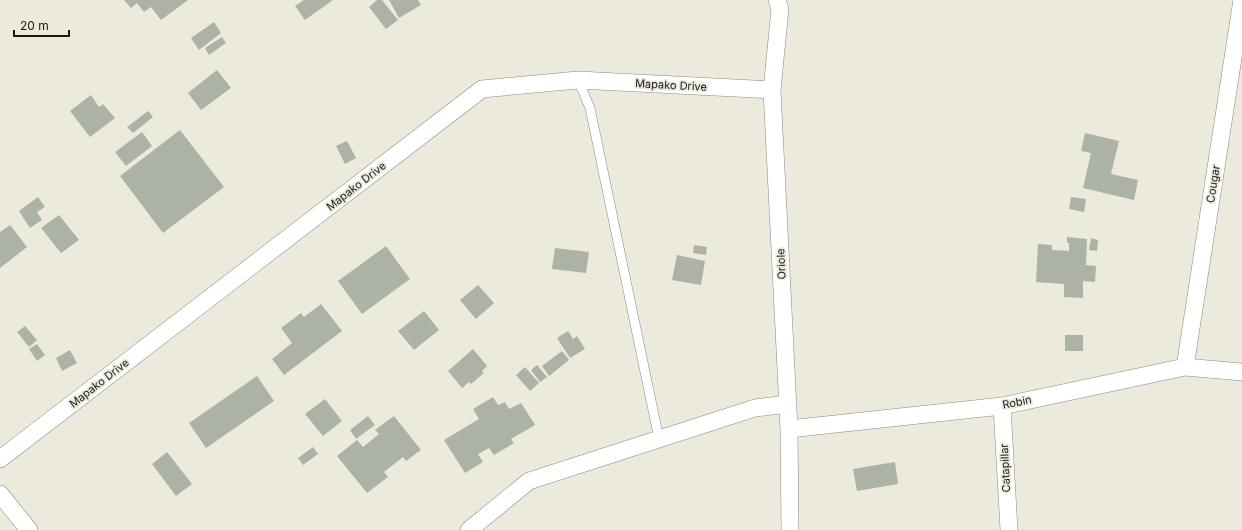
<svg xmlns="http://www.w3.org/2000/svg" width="1242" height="530" font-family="Inter,sans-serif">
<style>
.building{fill:#adb2a7}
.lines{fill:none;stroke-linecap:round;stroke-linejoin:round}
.service-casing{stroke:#8b887e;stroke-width:10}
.minor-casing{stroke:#8b887e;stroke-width:18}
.service{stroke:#fff;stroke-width:9}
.minor{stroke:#fff;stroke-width:17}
.labels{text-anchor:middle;stroke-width:3.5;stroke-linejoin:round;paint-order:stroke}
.street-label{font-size:11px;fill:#191814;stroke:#ece9dd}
</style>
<rect width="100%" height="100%" fill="#ece9dd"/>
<path class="building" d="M124 0H188L161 20 151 7 144 12 137 3 131 8Z
M304 0H333L305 20 295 6Z
M377 0H382L398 20 386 29 369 7Z
M389 0H418L421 5 399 18Z
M214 22 221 33 199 50 191 38Z
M222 37 226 43 209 55 205 48Z
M217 70 231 88 201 110 188 93Z
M91 95 99 107 103 104 115 118 90 137 70 111Z
M148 111 153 117 133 133 127 127Z
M180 130 224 187 163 233 120 176Z
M142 132 152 146 126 166 115 152Z
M1085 133 1119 141 1111 174 1138 180 1134 200 1083 188 1091 153 1081 151Z
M347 141 356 158 345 164 336 146Z
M38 197 45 207 37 212 42 220 30 228 19 211Z
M1071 197 1086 199 1084 212 1069 209Z
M59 215 79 240 61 253 41 228Z
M10 225 27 247 0 268V232Z
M1067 237 1087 239 1086 265 1096 266 1095 282 1083 281V298L1064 297V284L1036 282 1038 244 1052 245V250L1069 251V243H1067Z
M1091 238 1098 240 1097 251 1089 250Z
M694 245 707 247 706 255 693 253Z
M386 246 410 279 362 314 338 281Z
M555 248 589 252 586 273 552 269Z
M677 255 705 261 701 285 672 280Z
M478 285 494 303 476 319 460 300Z
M321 304 342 331 284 375 272 359 292 343 281 328 301 313 304 317Z
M424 311 439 330 414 350 398 331Z
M25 326 37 340 29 347 17 332Z
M568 331 573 339 577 336 585 349 570 358 557 338Z
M1065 335H1083V351H1065Z
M37 344 45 355 37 361 29 349Z
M473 349 487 366 482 371 484 373 471 384 469 382 462 388 448 371Z
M70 350 77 363 62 371 56 358Z
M562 351 569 360 549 376 542 366Z
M537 365 547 377 540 382 531 370Z
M525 367 539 383 530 391 516 375Z
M257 376 274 401 206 448 189 423Z
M493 397 498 405 505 402 509 409 521 403 535 425 511 439 514 443 494 455 489 448 478 454 483 462 465 473 444 440 479 419 473 409Z
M325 399 342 421 323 436 305 414Z
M368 416 375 425 356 439 350 430Z
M394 416 421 450 406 461 403 457 384 472 388 477 367 493 337 456 357 440 363 447 379 434 375 430Z
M313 447 318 454 303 465 298 458Z
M167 452 192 484 176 496 152 464Z
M895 462 898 484 857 491 853 469Z"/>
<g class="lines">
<g class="service-casing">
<path id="service" d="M578 80 590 108 659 439"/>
</g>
<g class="minor-casing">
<path id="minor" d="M777 0 780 9 772 90 789 429 790 530
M1185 367 1242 0
M1002 406 1009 530
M789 429 1002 406 1185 367 1242 372
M0 459 482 89 578 80 772 90
M0 494 29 530
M469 530 529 481 755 408 788 404"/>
</g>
<use href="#service" class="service"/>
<use href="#minor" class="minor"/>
</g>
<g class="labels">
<g class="street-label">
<text transform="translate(671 85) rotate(3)" y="4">Mapako Drive</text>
<text transform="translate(1213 184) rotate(-81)" y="4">Cougar</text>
<text transform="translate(356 186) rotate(-38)" y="4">Mapako Drive</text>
<text transform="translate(781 264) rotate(-93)" y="4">Oriole</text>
<text transform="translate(99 383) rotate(-38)" y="4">Mapako Drive</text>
<text transform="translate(1017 402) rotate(-11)" y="4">Robin</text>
<text transform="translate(1005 468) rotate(-93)" y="4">Catapillar</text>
</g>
</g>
<path d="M14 30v6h55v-6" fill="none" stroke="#191814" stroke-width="2"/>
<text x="20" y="30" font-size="12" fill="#191814" stroke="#ece9dd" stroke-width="3" paint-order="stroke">20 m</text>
</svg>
